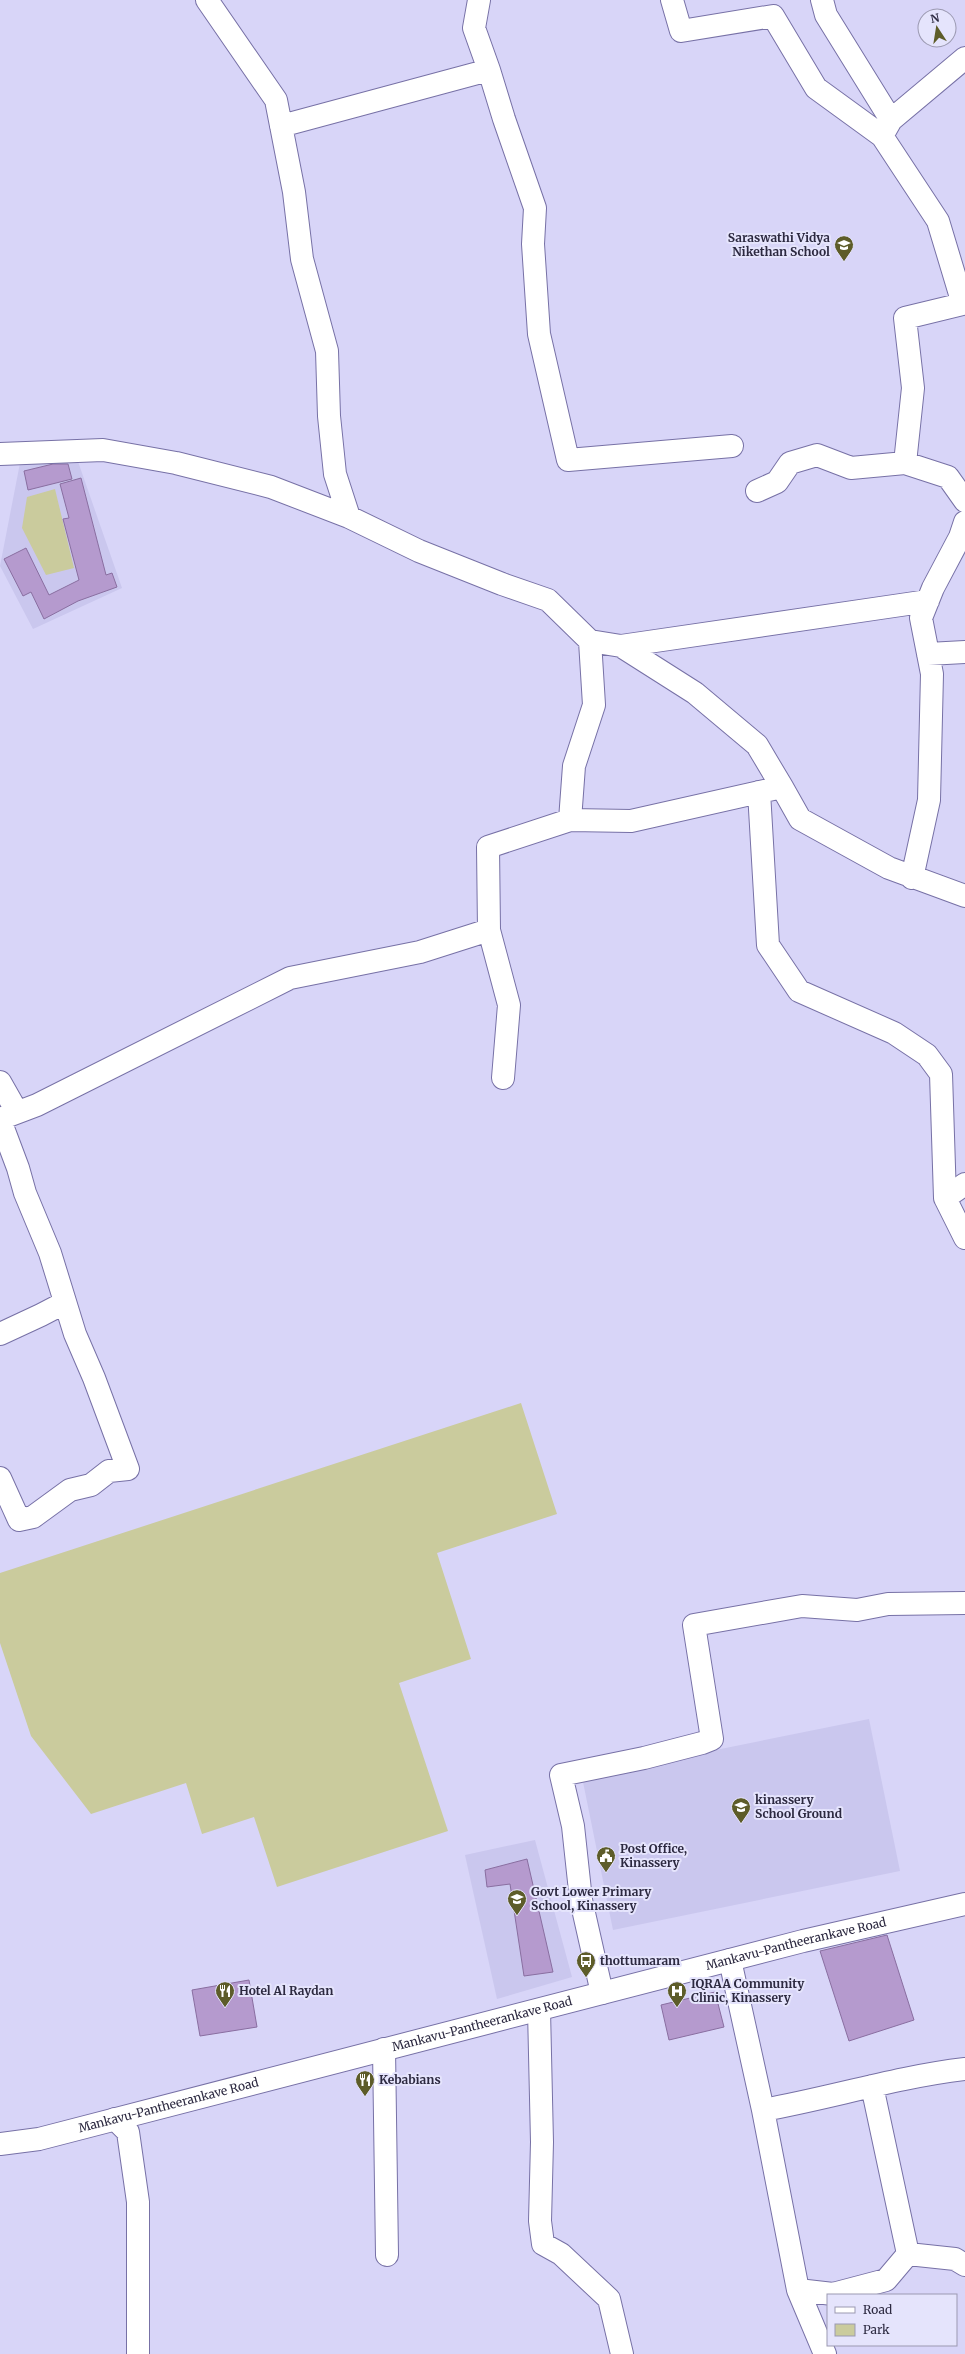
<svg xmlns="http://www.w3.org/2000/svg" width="965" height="2354" font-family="Merriweather,serif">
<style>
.built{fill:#cac7ee}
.green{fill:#cacb9d}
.building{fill:#b59ace;stroke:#896ea0}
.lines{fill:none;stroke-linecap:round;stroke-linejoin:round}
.minor-casing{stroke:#7771a6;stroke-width:24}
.secondary-casing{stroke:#7771a6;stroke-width:24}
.minor{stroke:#fff;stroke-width:22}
.secondary{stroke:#fff;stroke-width:22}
.labels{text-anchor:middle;stroke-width:4;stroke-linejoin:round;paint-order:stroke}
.poi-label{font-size:12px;font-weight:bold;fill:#2c2940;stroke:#e5e4fc;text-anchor:start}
.street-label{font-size:12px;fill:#2c2940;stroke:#e5e4fc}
</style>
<rect width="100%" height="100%" fill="#d8d5f8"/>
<path class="built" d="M74 450 122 588 33 629 0 566 20 463Z
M869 1719 900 1871 613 1930 582 1777Z
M535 1840 572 1977 497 1999 465 1855Z"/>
<path class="green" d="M55 489 74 568 46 575 22 528 27 497Z
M521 1403 557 1514 437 1553 471 1659 399 1683 448 1831 277 1887 254 1817 202 1834 186 1783 91 1814 31 1736 0 1643V1573Z"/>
<path class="building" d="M53 464H68L72 479 28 490 24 471Z
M81 478 106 575 112 573 117 587 78 601 44 619 31 592 23 596 4 559 26 548 49 595 79 580 63 519 69 518 60 484Z
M527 1859 553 1972 524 1976 510 1884 487 1887 485 1870Z
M887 1935 914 2020 849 2041 820 1951Z
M249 1980 257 2027 200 2036 192 1990Z
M715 1992 724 2027 669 2040 661 2005Z"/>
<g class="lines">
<g class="minor-casing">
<path id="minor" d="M207 0 276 100 294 192 302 259 327 351 329 416 335 474 349 517 419 551 502 584 548 600 590 641 594 705 574 766 570 820
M672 0 681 31 773 16 816 88 882 136
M822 0 826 15 891 120 965 58
M489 70 504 119 535 208 533 244 539 334 568 460 732 446
M891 120 882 136 938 221 963 304 905 318 913 388 905 463 948 477 965 501
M281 126 489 70 474 28 479 0
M0 454 103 450 176 463 271 487 349 517
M757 491 777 482 790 463 817 455 851 468 905 463
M590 641 621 646 928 601
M621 646 695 693 757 745 782 787
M928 654 965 652
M759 792 768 945 799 991 894 1033 927 1055 941 1074 945 1198
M912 878 929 800 932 674 921 618 933 588 960 537 965 522
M489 930 509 1005 503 1078
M0 1082 17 1112
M0 1119 37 1105 290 978 420 952 489 930 488 847 570 820 631 821 782 787 800 819 889 868 965 896
M0 1120 18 1168 25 1193 50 1253 75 1334 94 1378 128 1469 109 1471 91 1485 70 1490 33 1517 19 1520 0 1478
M965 1184 945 1198 965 1238
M0 1334 41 1315 64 1303
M730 1960 763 2110C830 2098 897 2077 965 2069
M602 1993 581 1900 573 1826 561 1775 644 1758 702 1743 712 1739 694 1625 802 1606 857 1610 888 1604 965 1603
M539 2010 542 2142 540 2221 543 2244 561 2254 609 2299 622 2354
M384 2049 387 2255
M872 2086 908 2254 955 2259 965 2265
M763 2110 798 2290 833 2294 886 2280 908 2254
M115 2119 128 2132 138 2202V2354
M798 2290 825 2354"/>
</g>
<g class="secondary-casing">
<g id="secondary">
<path id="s1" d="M0 2144 39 2139 803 1941 965 1904"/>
</g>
</g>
<use href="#minor" class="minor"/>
<use href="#secondary" class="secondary"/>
</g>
<defs>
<g id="school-pin" transform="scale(1)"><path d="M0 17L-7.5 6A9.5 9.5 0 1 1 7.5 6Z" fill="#5d5c29" stroke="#e5e4fc"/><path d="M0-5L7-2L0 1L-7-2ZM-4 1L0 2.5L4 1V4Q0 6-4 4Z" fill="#fff"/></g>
<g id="civic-pin" transform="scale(1)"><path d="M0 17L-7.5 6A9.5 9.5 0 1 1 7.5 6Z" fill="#5d5c29" stroke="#e5e4fc"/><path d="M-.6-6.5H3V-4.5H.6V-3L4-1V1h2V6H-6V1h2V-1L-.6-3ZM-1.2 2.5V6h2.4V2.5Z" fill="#fff"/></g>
<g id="bus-pin" transform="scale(1)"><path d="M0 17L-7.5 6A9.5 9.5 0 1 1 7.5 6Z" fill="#5d5c29" stroke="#e5e4fc"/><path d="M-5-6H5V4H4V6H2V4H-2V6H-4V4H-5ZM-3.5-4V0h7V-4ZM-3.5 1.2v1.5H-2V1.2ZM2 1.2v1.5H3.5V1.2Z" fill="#fff"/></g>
<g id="restaurant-pin" transform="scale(1)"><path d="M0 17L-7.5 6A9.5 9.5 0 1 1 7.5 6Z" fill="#5d5c29" stroke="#e5e4fc"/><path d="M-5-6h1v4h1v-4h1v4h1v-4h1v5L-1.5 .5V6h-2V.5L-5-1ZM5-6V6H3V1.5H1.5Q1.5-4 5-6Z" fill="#fff"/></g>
<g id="hospital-pin" transform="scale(1)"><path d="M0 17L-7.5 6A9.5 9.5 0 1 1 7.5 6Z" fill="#5d5c29" stroke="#e5e4fc"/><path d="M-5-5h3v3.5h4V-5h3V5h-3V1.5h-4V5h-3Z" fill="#fff"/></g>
</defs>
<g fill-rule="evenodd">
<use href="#school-pin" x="844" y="245"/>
<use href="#school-pin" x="741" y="1807"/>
<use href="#civic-pin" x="606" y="1856"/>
<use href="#school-pin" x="517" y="1899"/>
<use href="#bus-pin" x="586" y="1961"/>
<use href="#restaurant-pin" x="225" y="1991"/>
<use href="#hospital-pin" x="677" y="1991"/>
<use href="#restaurant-pin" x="365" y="2080"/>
</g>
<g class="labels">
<g class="poi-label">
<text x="830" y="242" text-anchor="end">Saraswathi Vidya<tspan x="830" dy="14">Nikethan School</tspan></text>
<text x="755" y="1804">kinassery<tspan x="755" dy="14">School Ground</tspan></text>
<text x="620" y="1853">Post Office,<tspan x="620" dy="14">Kinassery</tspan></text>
<text x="531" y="1896">Govt Lower Primary<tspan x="531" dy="14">School, Kinassery</tspan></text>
<text x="600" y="1965">thottumaram</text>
<text x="691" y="1988">IQRAA Community<tspan x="691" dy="14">Clinic, Kinassery</tspan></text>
<text x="239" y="1995">Hotel Al Raydan</text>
<text x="379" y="2084">Kebabians</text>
</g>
<g class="street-label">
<text dy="4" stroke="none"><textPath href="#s1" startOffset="821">Mankavu-Pantheerankave Road</textPath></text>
<text dy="4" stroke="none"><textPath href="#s1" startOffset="497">Mankavu-Pantheerankave Road</textPath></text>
<text dy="4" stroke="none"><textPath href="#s1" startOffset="173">Mankavu-Pantheerankave Road</textPath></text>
</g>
</g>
<rect x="827" y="2294" width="130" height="52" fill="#e5e4fc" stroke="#9b99b1"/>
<rect x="835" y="2307" width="20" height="6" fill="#ffffff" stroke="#9b99b1"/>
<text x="863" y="2314" font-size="12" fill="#2c2940">Road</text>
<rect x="835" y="2324" width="20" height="12" fill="#cacb9d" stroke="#9b99b1"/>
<text x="863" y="2334" font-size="12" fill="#2c2940">Park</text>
<g transform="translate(937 28) rotate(348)"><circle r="19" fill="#e5e4fc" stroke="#9b99b1"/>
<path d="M0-3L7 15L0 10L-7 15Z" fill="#5d5c29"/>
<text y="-6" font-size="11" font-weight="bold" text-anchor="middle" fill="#2c2940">N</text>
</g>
</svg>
